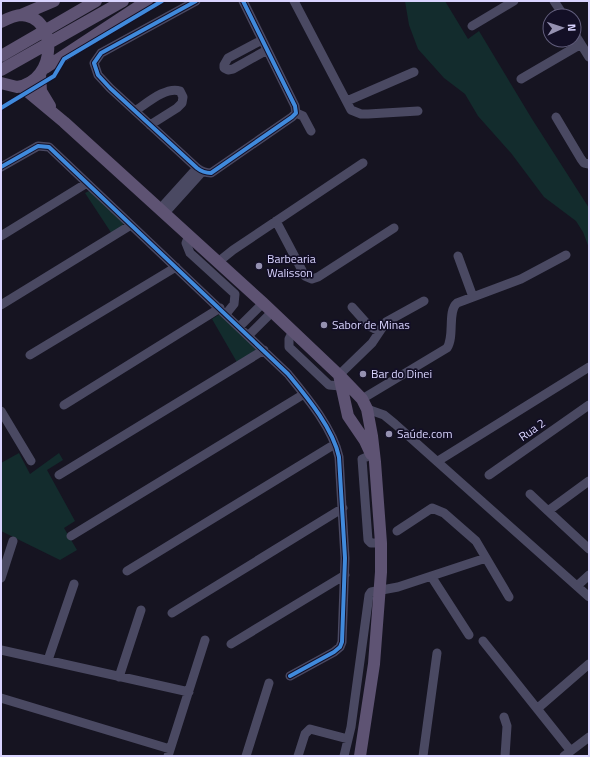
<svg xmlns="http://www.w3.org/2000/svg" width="590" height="757" font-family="'Titillium Web',sans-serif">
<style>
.green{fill:#132c2d}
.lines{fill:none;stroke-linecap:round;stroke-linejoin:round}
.minor{stroke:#4a4962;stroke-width:9}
.major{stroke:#5e5373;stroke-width:12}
.cycleway-casing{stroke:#130f26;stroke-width:6}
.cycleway{stroke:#408adc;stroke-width:4}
.poi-dot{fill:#9591b1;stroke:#130f26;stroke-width:1.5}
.labels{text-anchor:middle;stroke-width:3.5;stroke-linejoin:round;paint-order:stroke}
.poi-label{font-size:12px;fill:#d9d4ff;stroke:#130f26;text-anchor:start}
.street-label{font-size:12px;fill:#d9d4ff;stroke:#130f26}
</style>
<rect width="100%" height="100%" fill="#161421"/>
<path class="green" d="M405 1H445L468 39 479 31 532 119 589 208V248L583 232 576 221 544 197 511 153 478 116 465 94 444 78 418 49 409 25Z
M91 190 126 222 112 234 85 193Z
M220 314 257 349 238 364 212 319Z
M19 453 30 474 59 453 63 460 47 470 75 521 64 528 77 550 60 560 1 531V463Z"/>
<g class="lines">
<path class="minor" d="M196 1 101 53 94 63 98 75 110 88 197 168C202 172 205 173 211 173L292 117 296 113 295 106 243 1
M294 1 351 110 361 114H368L418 111
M554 1 564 16
M472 26 514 1
M574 33 589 57
M262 40 228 58 224 65V68L228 70 233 69 267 50
M521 79 581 44
M347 101 414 72
M135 111C146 104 166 86 180 91L183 97 182 103 177 108 150 125
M296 113 303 116 311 131
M556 117 581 159 584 163 589 164
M1 167 38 146 49 147 288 374C306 396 333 428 339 457L345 558 342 642 340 647 334 652 290 676
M160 209 197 168
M165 213 202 172
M276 221 305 276 312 279 318 277 394 228
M189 235 186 243 190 253 235 294 234 304 226 314
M1 236 87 183
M458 256 473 297
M218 262 233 250 363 163
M1 305 131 225
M352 307 369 326 379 331
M239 327 263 303
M293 331 289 339V347L329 385 340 386
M248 336 272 312
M30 355 176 267
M339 375 372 343 386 322 424 301
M362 399 447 348C455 336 447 311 457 303L521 279 566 255
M64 405 220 308
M367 409 384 415 395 424 589 597
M1 411 31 461
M371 455 362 459 368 540 371 543H381
M438 461 589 367
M59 475 264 350
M489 475 589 405
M589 481 548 511 589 549
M530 494 548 511
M397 531 432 508 444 513 476 541 509 597
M71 536 304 394
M127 571 335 444
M431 576 469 635
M1 578 13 541
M577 586 589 575
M172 613 343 508
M483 641 570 750
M231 644 345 575
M1 650 189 692
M48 660 74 584
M119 677 141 610
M1 698 170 749
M538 708 589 664
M504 717 507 726 505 756
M168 756 205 640
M246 756 269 683
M298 756 305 734 310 729 348 739
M344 756 351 727 369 595 371 592 398 587 486 558
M423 756 437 653
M564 756 589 737"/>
<path class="major" d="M21 15 54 1
M1 22C7 19 15 15 21 15 58 16 58 81 17 87L1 83
M1 56 96 1
M45 68 147 1
M1 70 123 1
M40 74 41 91 50 106
M22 87 64 122 263 303 339 375 362 399 367 409 372 436 375 462 381 543V572L374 664 360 756
M339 375 348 416 365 441 371 454"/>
<g class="cycleway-casing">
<path id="cycleway" d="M196 1 101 53 94 63 98 75 110 88 197 168C202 172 205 173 211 173L292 117 296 113 295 106 243 1
M1 108 54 76 64 59 162 1
M1 167 38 146 49 147 288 374C306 396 333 428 339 457L345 558 342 642 340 647 334 652 290 676"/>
</g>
<use href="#cycleway" class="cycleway"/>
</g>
<g class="poi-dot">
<circle cx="259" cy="266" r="4"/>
<circle cx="324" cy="325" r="4"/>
<circle cx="363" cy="374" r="4"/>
<circle cx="389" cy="434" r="4"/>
</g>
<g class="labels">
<g class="poi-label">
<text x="267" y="263">Barbearia<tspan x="267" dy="14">Walisson</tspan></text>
<text x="332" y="329">Sabor de Minas</text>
<text x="371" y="378">Bar do Dinei</text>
<text x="397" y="438">Saúde.com</text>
</g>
<g class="street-label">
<text transform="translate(532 430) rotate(-35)" y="4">Rua 2</text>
</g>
</g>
<rect width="590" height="757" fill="none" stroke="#d9d4ff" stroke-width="4"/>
<g transform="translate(562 28) rotate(87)"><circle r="19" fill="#130f26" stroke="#625e7d"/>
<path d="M0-3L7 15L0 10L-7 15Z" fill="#9591b1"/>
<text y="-6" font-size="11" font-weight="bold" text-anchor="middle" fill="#d9d4ff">N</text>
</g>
</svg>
